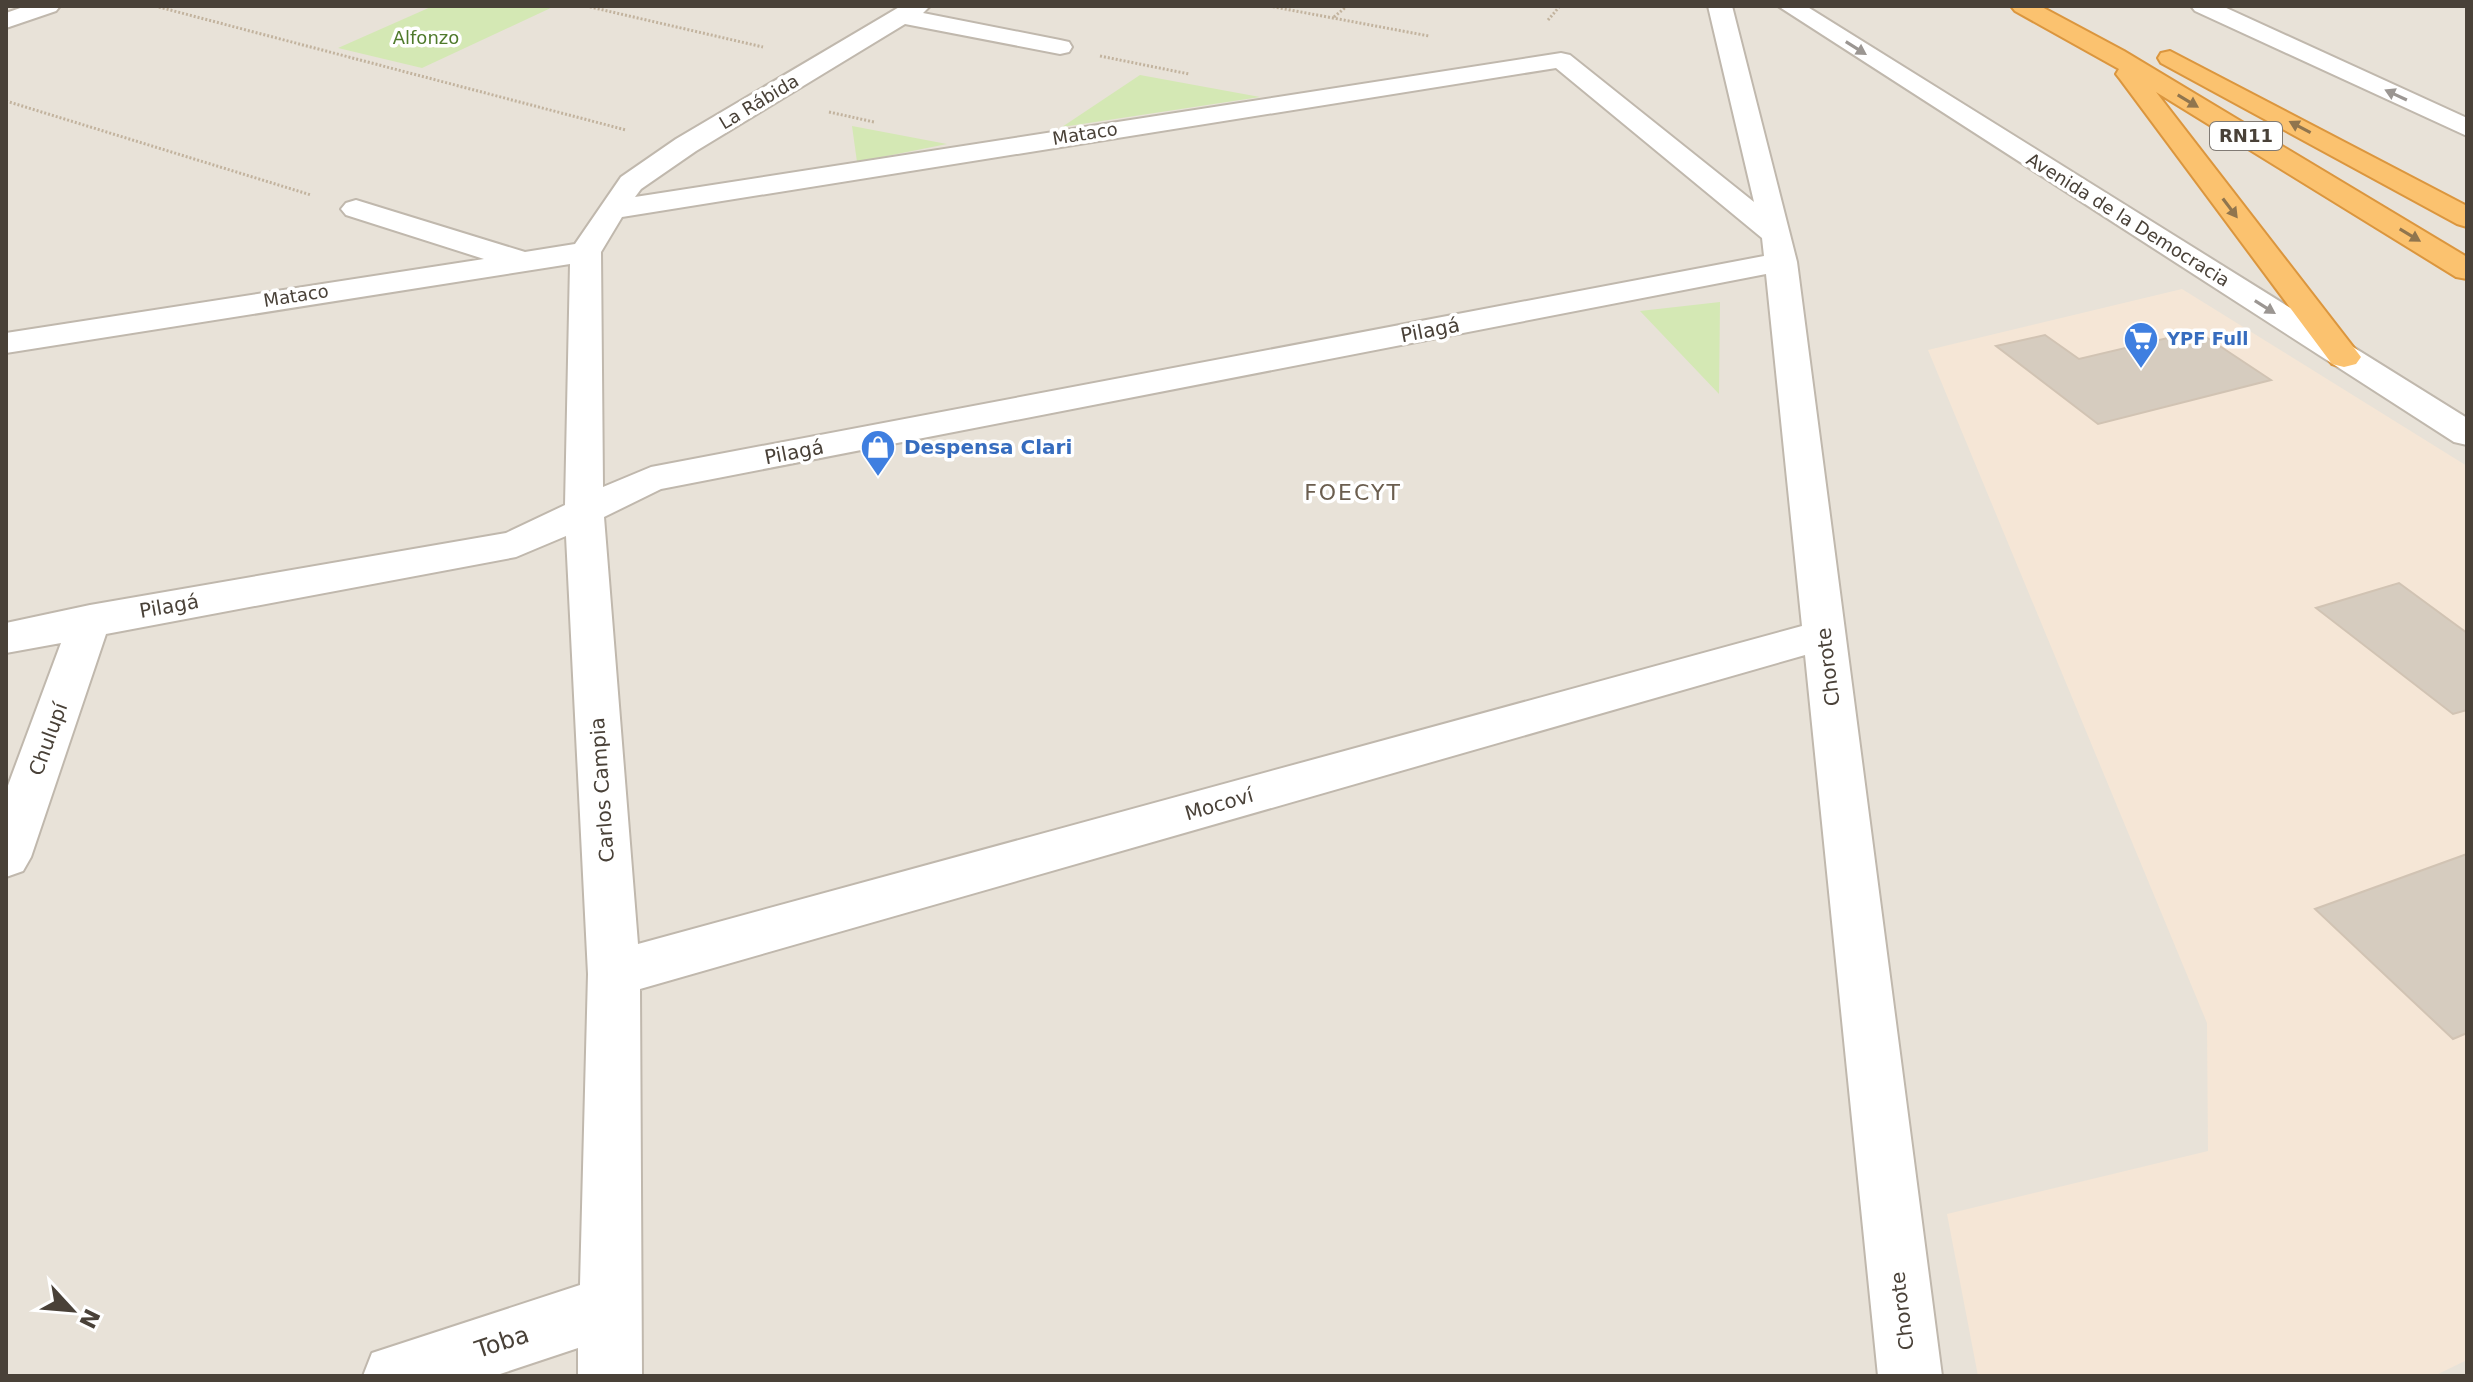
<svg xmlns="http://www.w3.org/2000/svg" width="2473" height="1382" font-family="'DejaVu Sans',sans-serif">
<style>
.residential{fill:#e8e2d8}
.commercial{fill:#f5e6d6}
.green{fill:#d4e8b4}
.building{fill:#d6ccbf;stroke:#d1c3b3;stroke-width:2}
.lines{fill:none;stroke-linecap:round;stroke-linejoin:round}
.minor-casing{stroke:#c0b8ad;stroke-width:4}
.highway-casing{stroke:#db963e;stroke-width:4}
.path{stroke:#c2b39e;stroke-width:3;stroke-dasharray:2 2;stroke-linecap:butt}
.minor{fill:#fff;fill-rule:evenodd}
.highway{fill:#fbc26f;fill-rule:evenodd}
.oneway{fill:#9b9692}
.oneway2{fill:#90754e}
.labels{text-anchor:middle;stroke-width:7;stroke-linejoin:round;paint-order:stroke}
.far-park-label{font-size:18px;fill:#4f7a2c;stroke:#fff}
.far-street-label{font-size:18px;fill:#494138;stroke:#fff}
.shield{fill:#fff;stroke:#807a74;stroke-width:2}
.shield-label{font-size:18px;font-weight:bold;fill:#494138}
.far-shop-label{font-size:18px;font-weight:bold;fill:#366cbe;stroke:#fff;text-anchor:start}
.street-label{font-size:20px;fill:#494138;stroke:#fff}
.shop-label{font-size:20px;font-weight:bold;fill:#366cbe;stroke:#fff;text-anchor:start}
.neighbourhood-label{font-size:22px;letter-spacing:2px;fill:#6b5e4f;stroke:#fff}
.near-street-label{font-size:24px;fill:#494138;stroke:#fff}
</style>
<rect width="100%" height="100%" fill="#f5f1ea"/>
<path class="residential" d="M6 6H2467V1376H6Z"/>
<path class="commercial" d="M2182 289 2467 466V1360L2434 1376H1978L1947 1214 2208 1151 2207 1023 1928 350Z"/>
<path class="green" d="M433 6H555L422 68 338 48Z
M1140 75 1260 97 1062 127Z
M852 126 947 144 857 162Z
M1720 302 1719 394 1640 311Z"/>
<path class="building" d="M2197 331 2271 380 2098 424 1996 346 2045 335 2079 359Z
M2399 583 2467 633V710L2453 714 2316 608Z
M2467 854V1033L2453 1039 2315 909Z"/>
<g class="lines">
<g class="minor-casing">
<path id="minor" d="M26 6H60L56 11 6 28V13Z
M901 6H930L923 13 1060 40 1069 42 1072 47 1069 52 1060 54 905 24 696 151 641 189 635 197 1561 53 1570 55 1754 202 1708 6H1732L1797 262 1942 1376H1878L1805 655 640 989 642 1376H578V1348L494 1376H363L372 1353 580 1285 588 974 566 536 516 557 106 634 31 857 23 871 6 877V791L61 643 6 653V623L90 605 506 533 565 505 570 264 6 353V333L484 259 346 215 341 209 346 203 356 200 525 252 575 244 621 177 676 139ZM1556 68 1762 238 1764 256 651 467 603 487 601 252 622 217ZM1766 274 1802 626 638 944 604 517 661 489Z
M1778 6H1806L2467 418V445L2454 442Z
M2191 6H2222L2467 118V136L2195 11Z"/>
</g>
<g class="highway-casing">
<path id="highway" d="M2011 6H2040L2124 51 2467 257V279L2456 277 2156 92 2361 357 2356 364 2344 367 2332 364 2120 79 2116 74 2119 69 2015 11Z
M2170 51 2467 206V227L2457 224 2161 63 2158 58 2161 53Z"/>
</g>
<path class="path" d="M155 6 626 130
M586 6 763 47
M1269 6 1429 36
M1334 17 1347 6
M1548 20 1560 6
M1100 56 1189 74
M6 101 311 195
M829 112 874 122"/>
<use href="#minor" class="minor"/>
<use href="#highway" class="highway"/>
</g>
<defs><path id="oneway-solid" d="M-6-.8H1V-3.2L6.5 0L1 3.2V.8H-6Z" transform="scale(2)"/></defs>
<g class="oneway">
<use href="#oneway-solid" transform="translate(1856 48) rotate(32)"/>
<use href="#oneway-solid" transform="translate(2396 95) rotate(-155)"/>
<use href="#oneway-solid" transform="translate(2265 307) rotate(32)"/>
</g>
<g class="oneway2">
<use href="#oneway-solid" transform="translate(2188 101) rotate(31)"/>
<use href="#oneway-solid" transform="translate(2300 127) rotate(-152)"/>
<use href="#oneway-solid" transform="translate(2230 208) rotate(53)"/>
<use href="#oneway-solid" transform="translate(2410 235) rotate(31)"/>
</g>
<defs>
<g id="supermarket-pin" transform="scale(1.8)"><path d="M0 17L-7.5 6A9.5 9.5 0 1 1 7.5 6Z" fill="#3f7fe0" stroke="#fff"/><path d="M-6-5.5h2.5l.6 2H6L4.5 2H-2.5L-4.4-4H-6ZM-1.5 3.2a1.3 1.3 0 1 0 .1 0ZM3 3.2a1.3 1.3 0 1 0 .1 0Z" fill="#fff"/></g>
<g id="shop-pin" transform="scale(1.8)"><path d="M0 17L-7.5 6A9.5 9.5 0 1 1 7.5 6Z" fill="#3f7fe0" stroke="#fff"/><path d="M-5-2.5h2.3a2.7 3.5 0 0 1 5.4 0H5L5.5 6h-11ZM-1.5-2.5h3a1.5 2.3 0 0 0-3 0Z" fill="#fff"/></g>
</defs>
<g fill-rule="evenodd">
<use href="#supermarket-pin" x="2141" y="339"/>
<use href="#shop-pin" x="878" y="447"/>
</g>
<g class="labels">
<g class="far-park-label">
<text x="426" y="44">Alfonzo</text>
</g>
<g class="far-street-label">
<text transform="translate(759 102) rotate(-31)" y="6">La Rábida</text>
<text transform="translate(1085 134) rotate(-9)" y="6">Mataco</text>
<text transform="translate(2128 220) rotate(32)" y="6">Avenida de la Democracia</text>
<text transform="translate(296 296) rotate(-9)" y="6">Mataco</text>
</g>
<rect class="shield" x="2210" y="122" width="72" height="28" rx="6"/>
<g class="shield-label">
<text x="2246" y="142">RN11</text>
</g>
<g class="far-shop-label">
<text x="2167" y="345">YPF Full</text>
</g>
<g class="street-label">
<text transform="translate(1430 330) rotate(-11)" y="7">Pilagá</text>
<text transform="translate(794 452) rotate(-11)" y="7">Pilagá</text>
<text transform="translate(169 606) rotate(-10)" y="7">Pilagá</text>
<text transform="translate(1828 667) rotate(-97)" y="7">Chorote</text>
<text transform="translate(48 739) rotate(-70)" y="7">Chulupí</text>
<text transform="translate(602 790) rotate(-94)" y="7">Carlos Campia</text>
<text transform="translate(1219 804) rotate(-16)" y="7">Mocoví</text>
<text transform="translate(1902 1311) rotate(-97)" y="7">Chorote</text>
</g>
<g class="shop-label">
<text x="904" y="454">Despensa Clari</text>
</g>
<g class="neighbourhood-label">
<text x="1353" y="500">FOECYT</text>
</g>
<g class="near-street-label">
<text transform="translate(502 1342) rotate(-18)" y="8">Toba</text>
</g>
</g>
<rect width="2473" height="1382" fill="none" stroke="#494138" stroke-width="16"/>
<g transform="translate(72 1310) rotate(116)" stroke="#ffffff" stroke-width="6" paint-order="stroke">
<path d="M0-6L14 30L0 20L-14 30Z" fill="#494138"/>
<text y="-12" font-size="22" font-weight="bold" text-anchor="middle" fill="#494138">N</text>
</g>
</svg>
